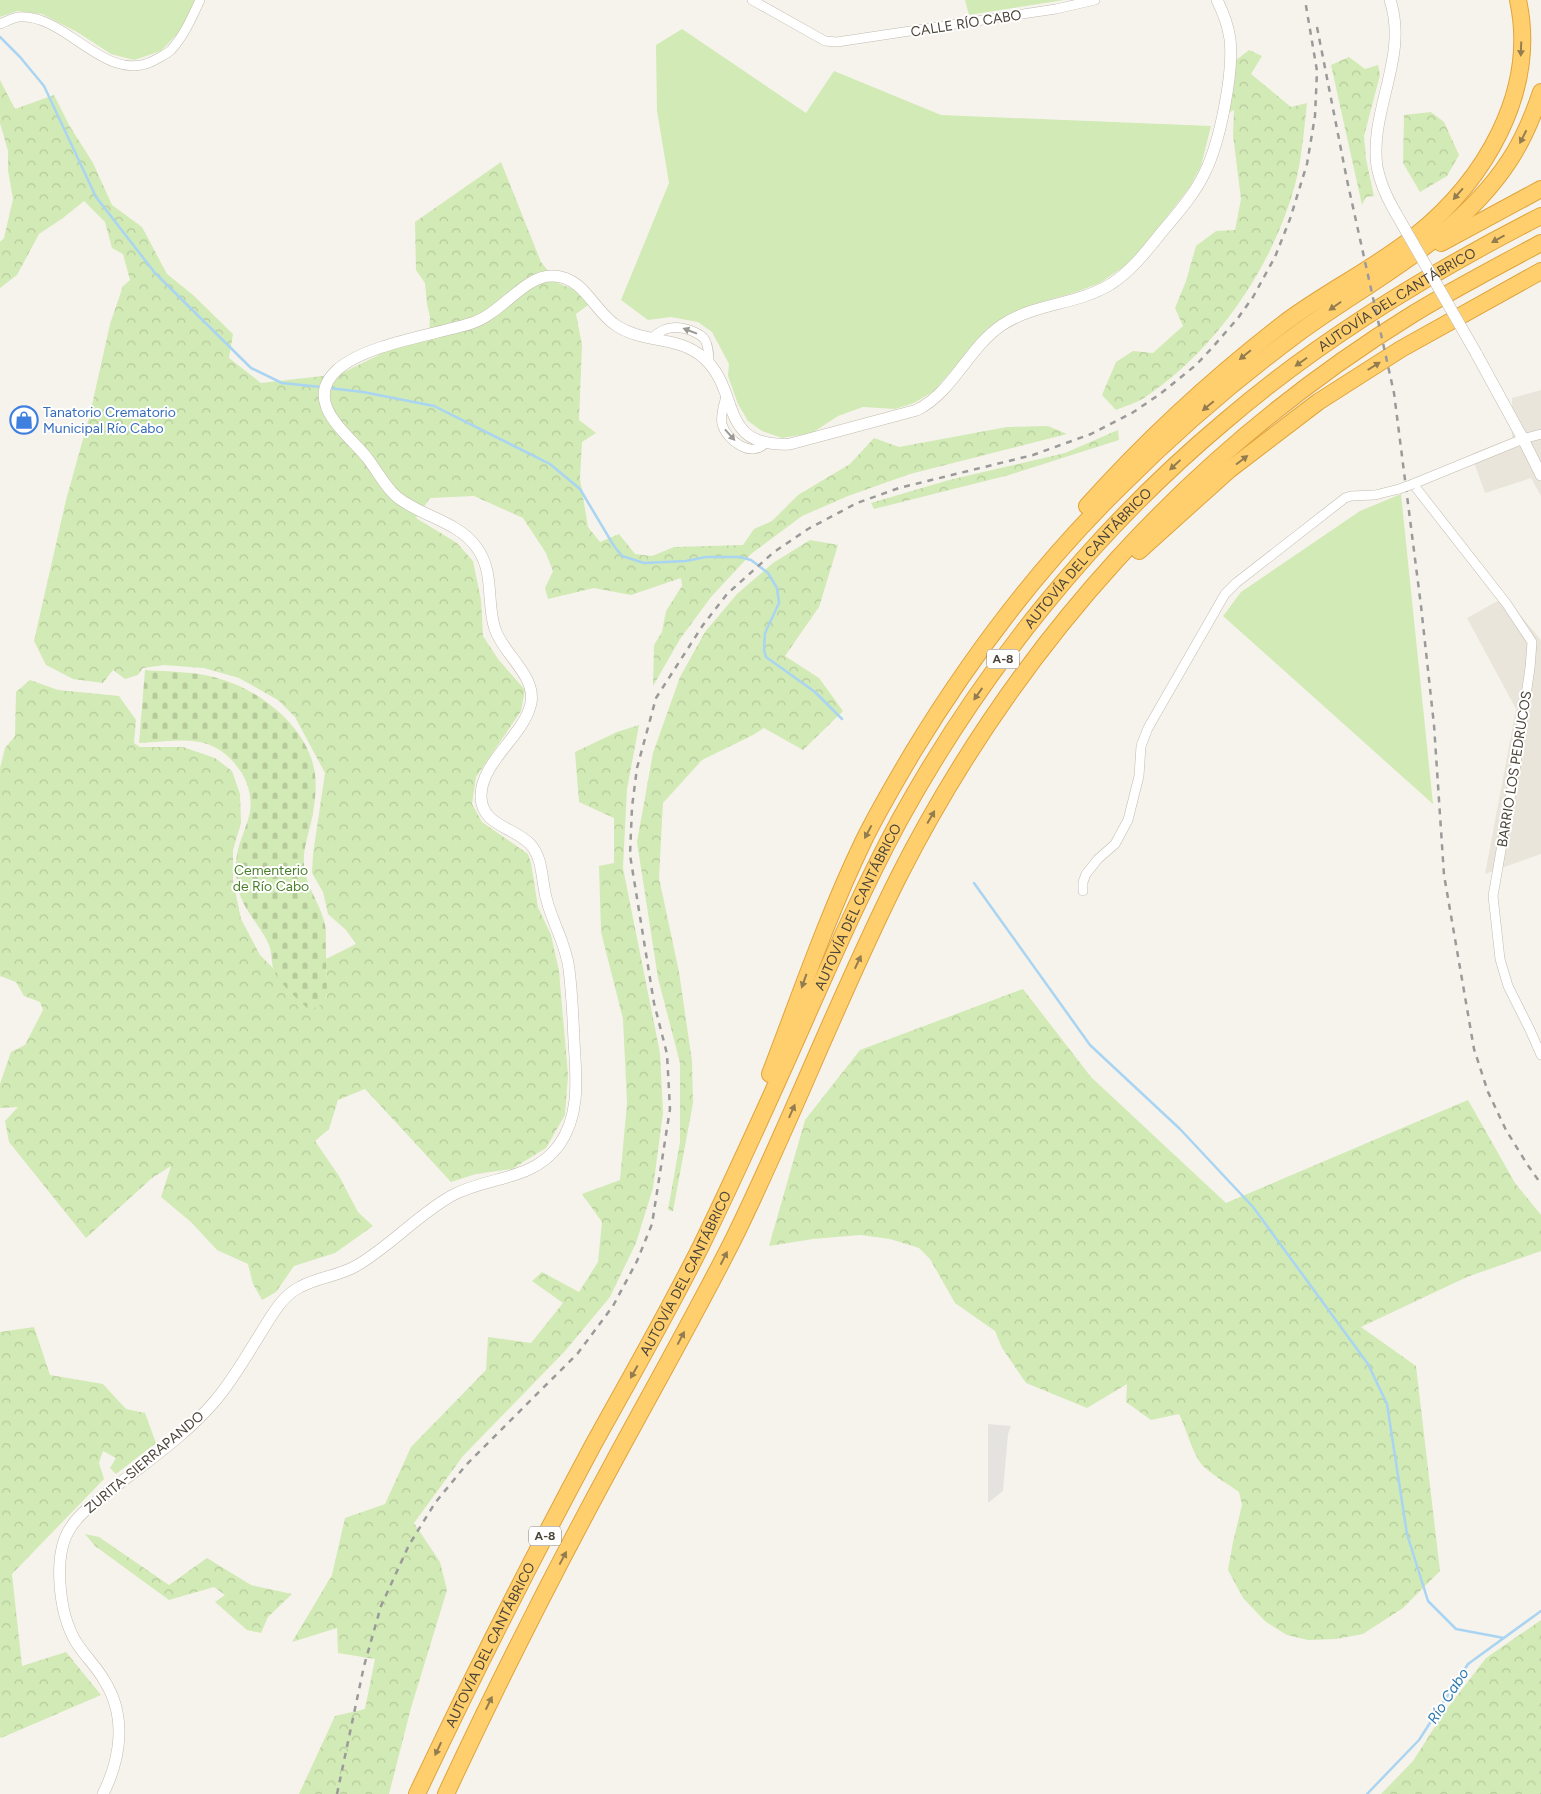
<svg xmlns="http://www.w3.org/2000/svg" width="1541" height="1794" font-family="Figtree,sans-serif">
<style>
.residential{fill:#eae5da}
.grass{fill:#d2eab5}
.forest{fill:url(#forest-crowns)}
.cemetery{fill:url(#cemetery-stones)}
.parking{fill:#e5e3e0}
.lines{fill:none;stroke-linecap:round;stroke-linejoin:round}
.stream{stroke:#a9d4f2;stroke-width:2.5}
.minor-casing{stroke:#c2bbae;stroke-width:10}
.tertiary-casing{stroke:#c2bbae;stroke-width:12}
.motorway-casing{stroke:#e0a43c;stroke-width:18}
.minor{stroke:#fff;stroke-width:9}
.tertiary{stroke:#fff;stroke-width:11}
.motorway{stroke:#ffcf6e;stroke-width:16}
.rail{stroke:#9a9a9a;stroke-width:2.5;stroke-dasharray:6 6;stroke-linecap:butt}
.minor-bridge-casing{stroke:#c2bbae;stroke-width:10;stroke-linecap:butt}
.tertiary-bridge-casing{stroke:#c2bbae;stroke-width:12;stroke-linecap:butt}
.minor-bridge{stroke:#fff;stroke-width:9}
.tertiary-bridge{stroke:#fff;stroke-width:11}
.oneway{fill:#937c4e}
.oneway2{fill:#9c9892}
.labels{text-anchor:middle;stroke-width:4;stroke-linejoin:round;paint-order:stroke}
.shield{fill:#fff;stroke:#817c74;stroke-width:1}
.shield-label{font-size:12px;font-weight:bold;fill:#4b4439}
.street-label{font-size:14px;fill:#4b4439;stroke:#fff}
.shop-label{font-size:14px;fill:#366cbe;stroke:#fff;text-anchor:start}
.park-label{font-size:14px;fill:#4a7f2a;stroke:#fff}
.water-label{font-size:15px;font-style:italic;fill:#2e7ab2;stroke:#fff}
</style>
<defs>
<pattern id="forest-crowns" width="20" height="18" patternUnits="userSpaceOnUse" patternTransform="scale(1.25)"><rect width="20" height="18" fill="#d2eab5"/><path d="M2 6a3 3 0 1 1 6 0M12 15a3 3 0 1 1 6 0" fill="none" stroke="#b6ca9c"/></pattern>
<pattern id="cemetery-stones" width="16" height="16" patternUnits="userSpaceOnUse" patternTransform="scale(1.25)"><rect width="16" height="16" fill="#d2eab5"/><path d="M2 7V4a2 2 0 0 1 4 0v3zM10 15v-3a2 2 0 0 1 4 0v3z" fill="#b6ca9c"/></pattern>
</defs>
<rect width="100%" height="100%" fill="#f6f3ec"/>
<path class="residential" d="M1541 390V496L1531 478 1485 493 1471 454 1512 438V398Z
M1505 597 1541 640V854L1485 874 1516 709 1467 618Z"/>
<path class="grass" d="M0 0H196L180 31 161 51 134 60 111 54 77 32 42 14 17 11 0 17Z
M965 0H1064L969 15Z
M682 29 806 113 834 71 941 115 1211 126 1201 166 1189 188 1155 232 1129 263 1100 283 1076 292 1038 303 1005 316 987 329 934 391 914 403 895 409 863 407 838 416 812 433 782 438 762 431 748 421 738 404 728 376 729 364 712 332 698 322 671 317 648 320 621 300 669 183 657 111 656 45Z
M1401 494 1433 804 1223 616 1241 592 1360 511Z"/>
<path class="forest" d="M1249 50 1262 56 1251 74 1291 107 1307 103C1304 130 1302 158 1295 185 1272 268 1216 350 1144 398 1136 403 1125 406 1116 410L1102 395 1116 362 1133 351 1153 353 1183 326 1175 308 1186 281 1196 246 1216 231 1235 230 1241 199 1233 135 1234 110 1226 114 1235 61Z
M1349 57 1365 69 1378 65 1380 75 1364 136 1366 159 1374 196 1366 197 1362 205 1331 65Z
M0 80 15 109 54 95 69 125 93 163 112 205 142 227 167 274 193 295 233 334 229 358 261 383 340 374 395 347 429 339 430 317 427 304 425 283 416 270 415 222 501 162 541 262 558 283 580 292 588 305 576 314 582 345 579 420 596 433 582 442 580 479 588 527 600 542 619 534 635 554 652 556 674 547 743 545 754 529 772 521 798 495 850 464 874 438 899 447 1007 427 1048 426 1067 434 910 474 848 496 802 516 751 554 711 597 680 639 653 686 654 645 662 632 666 611 682 586 681 578 631 595 594 588 548 599 545 588 553 571 546 553 523 518 474 496 430 498 416 518 457 543 473 561 481 600 483 636 498 659 525 690 521 711 476 777 472 804 482 822 528 854 531 863 538 907 551 935 559 971 568 1075 565 1115 546 1148 512 1169 476 1174 451 1182 365 1089 338 1100 329 1129 315 1141 339 1176 358 1212 373 1226 335 1253 294 1266 276 1292 262 1300 253 1284 248 1264 217 1250 191 1222 161 1197 171 1166 152 1178 86 1238 9 1142 5 1121 18 1107 0 1108V1084L11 1052 25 1045 43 1010 40 1002 24 996 16 982 0 976V768L5 748 15 736 16 692 30 680 58 690 119 696 136 720 134 743 140 747H183L215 758 232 771 240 794 241 823 233 850V880L241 919 260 955 273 968 280 980 307 1008 317 1007 326 998 327 993 326 959 356 944 346 930 328 914 323 892 312 873 313 854 325 773 295 717 278 700 239 678 204 668 164 665 143 668 138 675 125 679 113 670 103 683 73 679 46 665 34 641 66 500 90 414 110 324 123 286 130 280 123 254 112 248 105 222 84 201 63 218 39 234 17 275 0 288V242L4 238 13 199 8 170V151L0 123Z
M1431 112 1444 122 1459 155 1447 176 1420 192 1403 163 1404 115Z
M1118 430 1119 440 1009 475 874 509 871 503 949 480 1065 453Z
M810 540 838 545 819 607 785 656 819 678 843 711 803 750 764 728 753 735 702 760 663 803 659 878 679 972 692 1061 693 1103 673 1211 668 1210 680 1142V1063L658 978 637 842 653 753 680 677 705 632 737 594 773 563Z
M639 725 627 789 623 868 660 1053 663 1113 653 1188 636 1243 610 1297 565 1351 463 1456 414 1523 440 1562 447 1590 411 1708 389 1794H299L335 1716 365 1709 375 1659 338 1653 337 1628 292 1642 332 1575 345 1518 385 1504 411 1447 486 1370 488 1337 531 1343 563 1303 532 1281 542 1272 579 1292 598 1262 602 1222 582 1194 620 1180 627 1103 623 1019 601 932 599 866 614 863V818L579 802 575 752 617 732Z
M1023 989 1091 1077 1226 1203 1468 1100 1515 1183 1541 1215V1251L1467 1277 1361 1327 1416 1366 1440 1571 1403 1608 1363 1634 1336 1639 1308 1640 1287 1635 1266 1622 1243 1598 1228 1570 1233 1542 1242 1505 1239 1492C1228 1484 1214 1476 1204 1467 1192 1454 1187 1430 1179 1414L1151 1420 1126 1402 1127 1384 1087 1408 1026 1383 1002 1348 995 1331 955 1303 930 1259 919 1248 890 1239 860 1235 813 1239 769 1246 805 1120 860 1050Z
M34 1327 50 1375 103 1384 126 1409 145 1413 156 1443 116 1474 110 1468 116 1458 103 1451 99 1463 104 1479 12 1574 22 1666 66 1652 101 1695 1 1738 0 1737V1332Z
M85 1534 99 1537 169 1585 207 1558 251 1585 292 1594 268 1617 261 1633 247 1630 215 1602 225 1595 214 1587 169 1600 95 1546Z
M1541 1620V1794H1381L1413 1761 1443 1714 1486 1658Z"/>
<path class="cemetery" d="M145 670C168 672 194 671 217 678 259 689 309 727 315 774 317 791 314 810 310 827 307 839 303 851 304 864 305 886 321 904 325 925 327 933 325 943 326 951 326 965 327 979 327 993 325 1004 318 1009 307 1008 297 998 283 987 276 975 270 965 273 955 269 945 260 924 239 906 237 882 236 873 235 864 237 855 239 841 247 827 250 812 252 798 249 784 241 772 214 731 181 741 139 743Z"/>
<path class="parking" d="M988 1424 1011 1426 1008 1434 1003 1491 988 1503Z"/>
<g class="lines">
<path class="stream" d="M0 37 20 57 44 86 96 197 155 273 251 368 282 383 321 387
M329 388 363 392 434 406 550 464 580 489 614 546 622 556 644 563 686 561 706 557H740L751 560 768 573 777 588 779 603 765 633 764 650 766 657 815 692 842 719
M974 883 1090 1045 1180 1129 1253 1207 1368 1364 1387 1404 1407 1534 1428 1601 1456 1629 1504 1638
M1367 1794 1419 1740 1468 1664 1541 1611"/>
<g class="minor-casing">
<path id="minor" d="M752 0 825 41 837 42 1056 9 1095 0
M0 24C5 22 12 18 18 17 67 13 106 87 155 60 160 57 167 54 171 50 184 36 192 17 200 0
M652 338C664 326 677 325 692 331 697 333 702 335 705 340 709 347 709 356 709 364
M726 396C724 405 720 415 722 424 726 440 752 459 765 443
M1541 434 1523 439 1413 484 1506 603 1532 642 1530 668 1515 770 1493 896 1500 959 1508 986 1530 1030 1541 1055
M1083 891V882L1086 874 1098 859 1115 844 1128 820 1139 776 1141 746 1148 728 1225 594 1236 583 1345 498 1351 496 1375 495 1399 489"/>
</g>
<g class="tertiary-casing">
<path id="tertiary" d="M1390 0C1409 57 1369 110 1377 167 1380 182 1386 196 1394 210
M1476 353 1523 439 1541 475
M103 1794C121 1758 127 1716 104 1680 96 1666 84 1655 76 1642 59 1614 52 1554 71 1527 82 1510 100 1499 115 1487 149 1460 187 1434 215 1401 233 1380 247 1355 262 1331 272 1315 282 1296 300 1287 318 1277 339 1276 356 1266 391 1246 418 1214 453 1195 489 1176 533 1181 559 1145 581 1114 576 1076 574 1041 573 1017 572 993 569 969 566 944 553 924 547 901 541 882 544 859 530 844 514 827 482 826 481 797 480 762 525 735 531 703 536 675 503 654 495 629 486 603 495 573 477 548 458 521 422 517 397 497 385 487 378 472 368 459 350 435 301 403 337 370 366 344 434 335 472 323 501 314 526 274 553 276 585 277 593 311 617 326 645 344 679 335 705 359 741 393 718 448 790 444L917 410C954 391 968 348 1002 325 1035 303 1077 305 1111 284 1131 271 1146 252 1161 233 1177 214 1195 194 1205 172 1220 142 1234 72 1230 39 1228 25 1223 12 1217 0"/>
</g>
<g class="motorway-casing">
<g id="motorway">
<path d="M1441 243 1541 189"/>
<path d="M1087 506C1147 439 1212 379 1283 324 1325 292 1374 269 1415 236 1484 181 1538 92 1518 0"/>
<path d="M1139 551 1229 470 1318 402 1401 349 1541 271"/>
<path d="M770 1074C800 996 827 917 863 842 878 811 896 781 913 752 972 655 1041 564 1122 485 1176 431 1235 380 1297 334 1369 281 1458 239 1509 161 1523 140 1533 116 1541 92"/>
<path id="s1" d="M417 1794C472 1677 531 1561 592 1447 629 1380 667 1314 701 1246 736 1174 769 1101 801 1029 832 959 863 888 899 821 982 670 1092 533 1224 422 1318 341 1431 272 1541 216"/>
<path d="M446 1794C498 1682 554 1572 613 1463 653 1389 695 1315 733 1240 792 1120 839 995 899 876 1017 644 1191 451 1413 314 1454 289 1498 266 1541 243"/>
</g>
</g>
<use href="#minor" class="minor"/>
<use href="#tertiary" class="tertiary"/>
<use href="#motorway" class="motorway"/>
<path class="rail" d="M1317 27 1347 180 1394 393 1421 606 1434 725 1444 875 1474 1049 1488 1092 1506 1130 1527 1164 1541 1184
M337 1794 364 1666 381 1606 409 1545 435 1503 466 1465 578 1353 613 1306 637 1261 652 1224 670 1109 667 1054 654 1003 630 855 632 807 637 768 656 698 703 625 727 594 774 552 808 529 857 503 899 488 1033 455 1091 434 1132 413 1160 394 1196 365 1211 349 1238 318 1253 297 1275 257 1290 219 1307 164 1315 116 1317 71 1305 0"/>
<g class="minor-bridge-casing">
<path id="minor-bridge" d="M1399 489 1413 484"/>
</g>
<g class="tertiary-bridge-casing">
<path id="tertiary-bridge" d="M1394 210 1476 353"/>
</g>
<use href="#minor-bridge" class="minor-bridge"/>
<use href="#tertiary-bridge" class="tertiary-bridge"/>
</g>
<defs><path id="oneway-solid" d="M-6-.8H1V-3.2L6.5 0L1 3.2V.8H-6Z" transform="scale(1.25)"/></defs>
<g class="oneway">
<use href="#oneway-solid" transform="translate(1521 49) rotate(92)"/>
<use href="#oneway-solid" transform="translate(1523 137) rotate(117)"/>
<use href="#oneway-solid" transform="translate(1458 194) rotate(131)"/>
<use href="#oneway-solid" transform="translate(1498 239) rotate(151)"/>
<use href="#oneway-solid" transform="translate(1335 306) rotate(145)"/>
<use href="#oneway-solid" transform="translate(1245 355) rotate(141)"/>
<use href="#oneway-solid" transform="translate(1301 362) rotate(145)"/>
<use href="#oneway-solid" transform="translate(1374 366) rotate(-32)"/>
<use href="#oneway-solid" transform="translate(1208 406) rotate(140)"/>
<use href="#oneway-solid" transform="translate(1242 460) rotate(-37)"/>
<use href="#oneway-solid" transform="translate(1175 465) rotate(137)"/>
<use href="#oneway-solid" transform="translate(978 694) rotate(125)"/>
<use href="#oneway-solid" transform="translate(931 817) rotate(-60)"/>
<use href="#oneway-solid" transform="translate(868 832) rotate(118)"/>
<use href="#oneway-solid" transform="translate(858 962) rotate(-65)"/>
<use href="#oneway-solid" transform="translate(804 981) rotate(110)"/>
<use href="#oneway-solid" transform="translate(792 1111) rotate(-66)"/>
<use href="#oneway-solid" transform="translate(724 1258) rotate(-63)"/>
<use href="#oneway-solid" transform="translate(681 1338) rotate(-62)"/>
<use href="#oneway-solid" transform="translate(634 1372) rotate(119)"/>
<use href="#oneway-solid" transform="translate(563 1558) rotate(-62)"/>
<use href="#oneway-solid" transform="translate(489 1703) rotate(-64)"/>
<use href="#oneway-solid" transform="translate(438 1749) rotate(115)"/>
</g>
<g class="oneway2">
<use href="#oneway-solid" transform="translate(690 331) rotate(-159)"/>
<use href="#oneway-solid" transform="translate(730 435) rotate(48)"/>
</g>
<defs>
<g id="shop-ring" transform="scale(1.4375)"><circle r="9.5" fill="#fff" stroke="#3f7fe0" stroke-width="1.5"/><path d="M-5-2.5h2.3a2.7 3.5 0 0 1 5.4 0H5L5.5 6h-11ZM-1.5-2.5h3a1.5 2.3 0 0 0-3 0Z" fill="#3f7fe0"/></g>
</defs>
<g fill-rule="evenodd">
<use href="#shop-ring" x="24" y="420"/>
</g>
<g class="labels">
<g class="shield">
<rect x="987" y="649.5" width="32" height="19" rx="4"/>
<rect x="529" y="1526.5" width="32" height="19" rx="4"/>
</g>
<g class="shield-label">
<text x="1003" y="663">A-8</text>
<text x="545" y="1540">A-8</text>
</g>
<g class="street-label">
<text transform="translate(966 23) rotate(-9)" y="5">CALLE RÍO CABO</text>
<text dy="5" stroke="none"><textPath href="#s1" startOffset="1816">AUTOVÍA DEL CANTÁBRICO</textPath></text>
<text dy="5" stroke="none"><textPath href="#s1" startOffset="1411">AUTOVÍA DEL CANTÁBRICO</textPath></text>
<text transform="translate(1514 769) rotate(-81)" y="5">BARRIO LOS PEDRUCOS</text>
<text dy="5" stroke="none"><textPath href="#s1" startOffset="991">AUTOVÍA DEL CANTÁBRICO</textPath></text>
<text dy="5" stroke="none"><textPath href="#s1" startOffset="586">AUTOVÍA DEL CANTÁBRICO</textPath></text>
<text transform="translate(144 1462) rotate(-40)" y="5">ZURITA-SIERRAPANDO</text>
<text dy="5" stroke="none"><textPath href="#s1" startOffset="166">AUTOVÍA DEL CANTÁBRICO</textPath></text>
</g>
<g class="shop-label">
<text x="43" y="417">Tanatorio Crematorio<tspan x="43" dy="16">Municipal Río Cabo</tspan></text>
</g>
<g class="park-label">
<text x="271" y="875">Cementerio<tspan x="271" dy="16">de Río Cabo</tspan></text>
</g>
<g class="water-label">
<text transform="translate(1448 1696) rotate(-57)" y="5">Río Cabo</text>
</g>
</g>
</svg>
